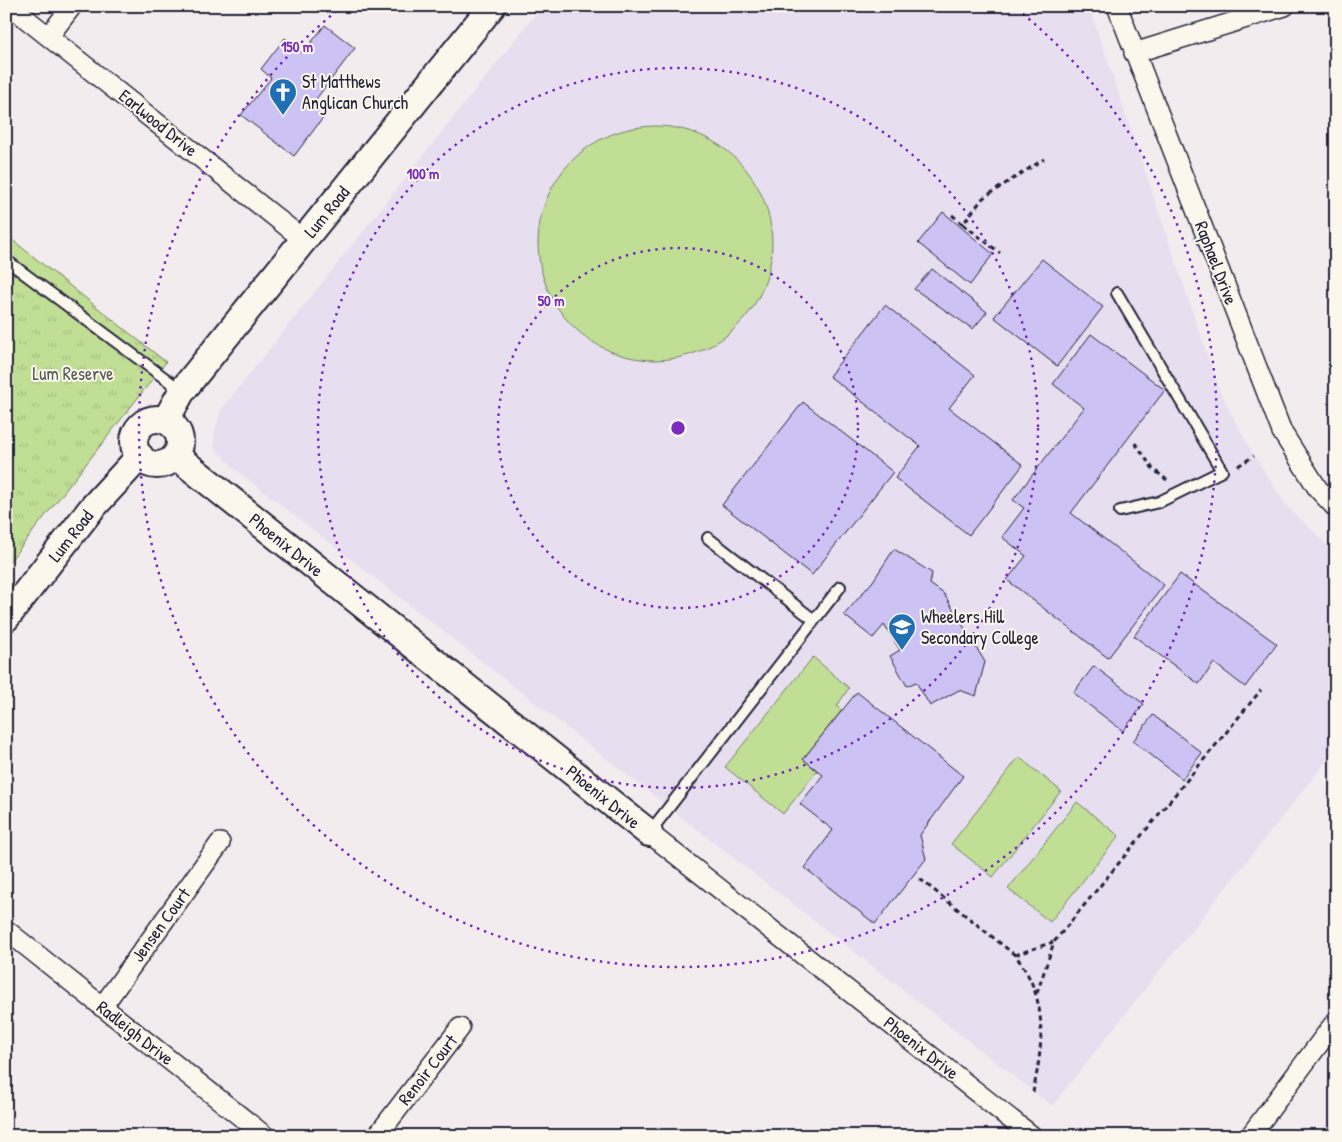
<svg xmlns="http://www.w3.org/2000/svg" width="1342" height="1142" font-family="'Patrick Hand',sans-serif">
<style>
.built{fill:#e7dff0}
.park{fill:url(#park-tufts);stroke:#728068}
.garden{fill:#c1de95;stroke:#728068}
.building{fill:#cdc2f4;stroke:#22223b}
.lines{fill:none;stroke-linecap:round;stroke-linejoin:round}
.lane-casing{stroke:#22223b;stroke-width:14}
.street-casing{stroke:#22223b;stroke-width:22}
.secondary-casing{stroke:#22223b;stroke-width:30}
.path{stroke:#22223b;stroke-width:3;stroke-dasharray:5 4;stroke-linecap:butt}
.lane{stroke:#fbf7ec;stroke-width:10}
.street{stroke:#fbf7ec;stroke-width:19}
.secondary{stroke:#fbf7ec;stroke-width:26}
.ring{fill:none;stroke:#7b2cbf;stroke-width:2.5;stroke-dasharray:2.5 5}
.labels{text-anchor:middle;stroke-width:4;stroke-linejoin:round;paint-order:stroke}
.poi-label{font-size:18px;fill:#22223b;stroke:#fbf7ec;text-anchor:start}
.street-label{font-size:18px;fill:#22223b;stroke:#fbf7ec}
.park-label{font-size:18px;fill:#525a56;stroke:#fbf7ec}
.centre{fill:#7b2cbf;stroke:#fbf7ec;stroke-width:2.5}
.ring-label{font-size:15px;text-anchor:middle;font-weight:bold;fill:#7b2cbf;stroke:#fbf7ec;stroke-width:4;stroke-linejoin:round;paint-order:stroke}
</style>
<defs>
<pattern id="park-tufts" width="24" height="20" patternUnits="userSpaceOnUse" patternTransform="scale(1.25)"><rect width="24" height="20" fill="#c1de95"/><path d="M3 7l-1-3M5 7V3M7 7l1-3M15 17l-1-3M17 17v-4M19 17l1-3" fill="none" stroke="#a6be81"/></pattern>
</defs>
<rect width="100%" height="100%" fill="#f2ecee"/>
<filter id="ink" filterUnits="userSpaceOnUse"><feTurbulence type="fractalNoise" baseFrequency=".02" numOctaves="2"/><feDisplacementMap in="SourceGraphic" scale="10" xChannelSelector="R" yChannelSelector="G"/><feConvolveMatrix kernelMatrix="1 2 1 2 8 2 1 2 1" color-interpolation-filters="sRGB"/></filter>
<g filter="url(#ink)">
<path class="built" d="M542 6H1089L1220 392 1249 447 1287 507 1336 553V749L1052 1106 235 469 214 447 215 429 221 410Z"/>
<path class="park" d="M6 235 166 362 6 566Z"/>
<path class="garden" d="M538 243a117 117 0 1 1 234 0a117 117 0 1 1-234 0Z
M813 657 849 688 837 706 842 710 803 759 817 771 783 814 725 767Z
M1019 757 1061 791 993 877 951 844Z
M1077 802 1119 836 1050 922 1008 889Z"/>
<path class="building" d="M325 25 355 48 313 103 326 114 294 156 241 115 271 78 261 69 285 38 303 53Z
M943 212 993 254 970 285 918 243Z
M1042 259 1103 307 1057 366 994 317Z
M932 269 987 312 973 329 914 289Z
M885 305 975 375 949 408 1023 465 969 535 895 478 920 446 829 376Z
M1091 334 1165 390 1071 513 1164 585 1108 658 1007 580 1026 556 1002 537 1024 508 1013 500 1084 408 1053 384Z
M803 402 893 472 812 575 722 505Z
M894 549 932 573 930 584 944 594 985 662 976 696 959 690 930 706 916 682 907 686 890 656 900 650 884 625 873 638 844 615 873 581Z
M1180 574 1277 644 1245 687 1214 663 1199 684 1134 636Z
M1094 666 1144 704 1123 731 1073 693Z
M857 692 963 776 920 835 926 859 875 924 805 868 833 830 800 804 823 775 803 759Z
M1153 715 1202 753 1182 779 1133 741Z"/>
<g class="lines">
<g class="lane-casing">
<path id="lane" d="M6 260 182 391
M1117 293 1222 471 1159 502 1120 511
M708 538 814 620
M649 833 840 587"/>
</g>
<g class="street-casing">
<path id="street" d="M10 6 304 240
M1117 6 1282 432 1318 489 1336 508
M49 36 72 6
M1134 53 1285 6
M649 833 1032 1136
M6 930 265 1136
M102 1007 220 843
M377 1136 460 1028
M1250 1136 1336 1021"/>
</g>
<g class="secondary-casing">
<path id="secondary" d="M134 442a23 23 0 1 1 46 0a23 23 0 1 1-46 0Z
M166 420 182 391 492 6
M176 456 649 833
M6 618 92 508 140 456"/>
</g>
<path class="path" d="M952 215 963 224 983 198 1044 159
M963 224 1000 253
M1135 443 1153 469 1167 480
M1238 466 1254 456
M920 879 1015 955C1048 997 1044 1042 1033 1092
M1015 955 1053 942
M1037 993 1054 942 1261 690"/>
<use href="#lane" class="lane"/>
<use href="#street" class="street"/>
<use href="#secondary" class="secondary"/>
</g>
</g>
<g class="ring">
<circle cx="678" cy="428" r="180"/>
<circle cx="678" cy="428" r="360"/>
<path d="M1017 9A539 539 0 1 1 339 9"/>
</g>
<defs>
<g id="church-pin" transform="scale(1.4375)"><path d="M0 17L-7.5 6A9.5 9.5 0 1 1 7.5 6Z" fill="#1f6fb2" stroke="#fbf7ec"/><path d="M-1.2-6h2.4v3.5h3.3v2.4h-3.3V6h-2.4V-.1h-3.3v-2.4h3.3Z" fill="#fff"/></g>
<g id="school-pin" transform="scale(1.4375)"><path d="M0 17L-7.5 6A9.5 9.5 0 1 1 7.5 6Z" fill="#1f6fb2" stroke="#fbf7ec"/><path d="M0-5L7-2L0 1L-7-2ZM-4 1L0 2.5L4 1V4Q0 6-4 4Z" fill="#fff"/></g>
</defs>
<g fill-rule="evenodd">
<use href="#church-pin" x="283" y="92"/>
<use href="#school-pin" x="902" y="627"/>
</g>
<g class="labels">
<g class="poi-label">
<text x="302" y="88">St Matthews<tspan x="302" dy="21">Anglican Church</tspan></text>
<text x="921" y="623">Wheelers Hill<tspan x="921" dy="21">Secondary College</tspan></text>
</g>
<g class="street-label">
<text transform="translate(158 123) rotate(39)" y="6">Earlwood Drive</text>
<text transform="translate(327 212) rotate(-51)" y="6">Lum Road</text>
<text transform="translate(1216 263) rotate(69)" y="6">Raphael Drive</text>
<text transform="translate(71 536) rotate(-52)" y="6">Lum Road</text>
<text transform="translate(286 545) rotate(39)" y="6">Phoenix Drive</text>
<text transform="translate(603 797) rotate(39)" y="6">Phoenix Drive</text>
<text transform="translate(161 925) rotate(-54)" y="6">Jensen Court</text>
<text transform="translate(135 1033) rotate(38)" y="6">Radleigh Drive</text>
<text transform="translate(921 1048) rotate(38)" y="6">Phoenix Drive</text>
<text transform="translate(428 1070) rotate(-52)" y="6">Renoir Court</text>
</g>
<g class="park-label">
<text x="73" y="380">Lum Reserve</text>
</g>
</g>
<circle cx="678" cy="428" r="8" class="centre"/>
<g class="ring-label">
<text x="297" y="52">150 m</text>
<text x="423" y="179">100 m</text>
<text x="551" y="306">50 m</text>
</g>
<rect width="1342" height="1142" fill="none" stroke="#fbf7ec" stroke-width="25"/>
<rect x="12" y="12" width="1317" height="1117" fill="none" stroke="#22223b" stroke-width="2" filter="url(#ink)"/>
</svg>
